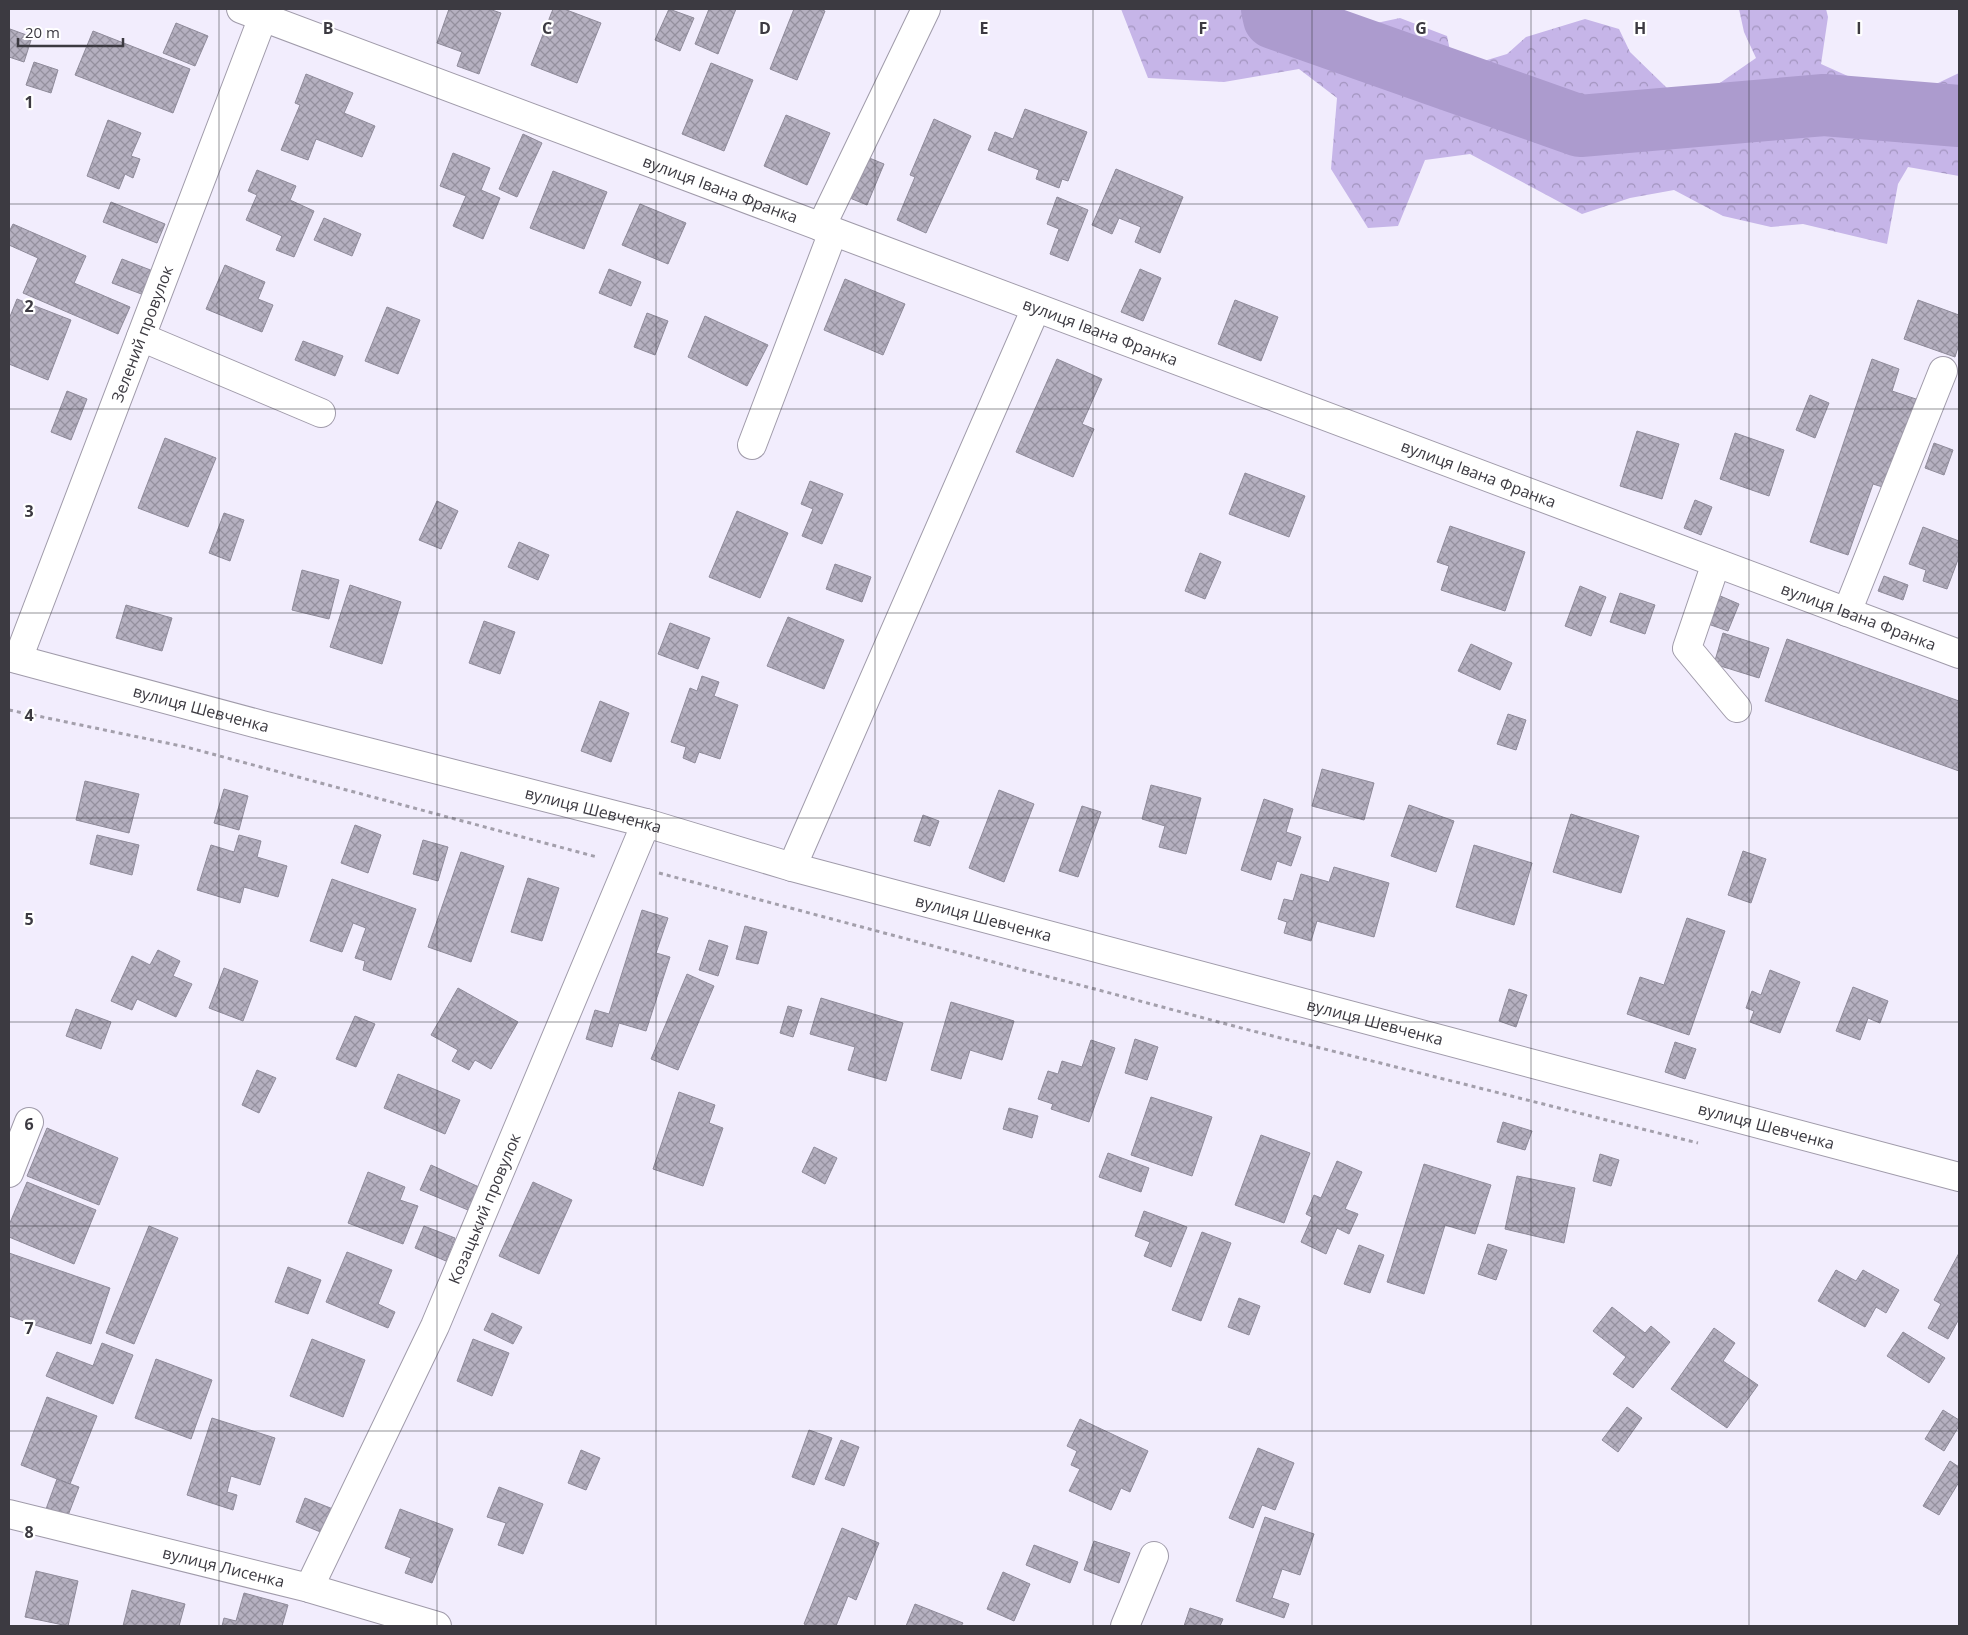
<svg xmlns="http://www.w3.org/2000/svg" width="1968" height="1635" font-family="'Open Sans',sans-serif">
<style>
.forest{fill:url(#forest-crowns)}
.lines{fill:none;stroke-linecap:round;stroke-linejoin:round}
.river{stroke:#ac9bce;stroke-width:62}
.building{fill:url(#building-cross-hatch);stroke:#8f8b9a}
.minor-casing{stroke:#a09baa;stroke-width:30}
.path{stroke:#a39fab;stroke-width:3;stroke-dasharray:4 4;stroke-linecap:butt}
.minor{stroke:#fff;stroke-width:28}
.grid{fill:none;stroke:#3c3a41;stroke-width:1;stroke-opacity:0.55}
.labels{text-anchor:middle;stroke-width:4.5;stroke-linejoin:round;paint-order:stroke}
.street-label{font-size:16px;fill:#3c3a41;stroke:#fff}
.grid-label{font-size:16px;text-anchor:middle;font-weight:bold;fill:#3c3a41;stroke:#fff;stroke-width:4.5;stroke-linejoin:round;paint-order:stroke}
</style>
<defs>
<pattern id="forest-crowns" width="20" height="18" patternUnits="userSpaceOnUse" patternTransform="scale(1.25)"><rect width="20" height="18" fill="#c6b5e8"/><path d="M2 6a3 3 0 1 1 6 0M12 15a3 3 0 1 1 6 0" fill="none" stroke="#a294be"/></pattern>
<pattern id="building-cross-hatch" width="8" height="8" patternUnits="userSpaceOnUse" patternTransform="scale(1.25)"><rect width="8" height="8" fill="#b5b0c0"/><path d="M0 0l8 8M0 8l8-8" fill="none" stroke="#94909e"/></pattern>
</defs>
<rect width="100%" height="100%" fill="#f2edfd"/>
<path class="forest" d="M1121 9H1315L1319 18 1348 29 1400 18 1447 36 1454 70 1507 54 1526 37 1585 19 1619 29 1630 52 1667 88 1717 85 1756 58 1744 32 1739 9H1826L1828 17 1821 64 1870 86 1938 83 1959 73V176L1908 167 1898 184 1887 244 1803 224 1771 227 1723 216 1674 190 1630 198 1582 214 1470 154 1425 160 1398 226 1368 228 1331 169 1337 98 1299 69 1224 82 1148 78Z"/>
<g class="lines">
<path class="river" d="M1272 9 1274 18 1580 126 1824 105 1959 116"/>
</g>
<path class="building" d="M449 9H489L501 13 479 74 457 66 462 52 437 43Z
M553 9H564L601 23 577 83 531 65Z
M669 9 694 18 680 51 655 40Z
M709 9H736L718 54 695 44Z
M794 9H819L825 11 797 80 770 69Z
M176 23 208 36 195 66 163 53Z
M10 29 32 37 24 62 9 57Z
M93 31 190 69 173 113 75 75Z
M34 62 58 70 51 93 26 85Z
M711 63 753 80 724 151 682 134Z
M306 74 353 93 344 113 375 126 362 157 316 139 308 160 281 150 300 105 295 103Z
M1025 109 1087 132 1068 181 1062 179 1059 188 1036 179 1039 170 988 150 995 132 1013 139Z
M786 115 830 133 807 185 764 166Z
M934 119 971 136 926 233 897 220 915 177 910 175Z
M108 120 141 133 131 156 140 159 133 178 125 174 119 189 87 176Z
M523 134 542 143 517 197 499 189Z
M453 153 490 168 481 190 500 198 483 239 453 226 466 196 440 186Z
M862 155 884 164 867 205 845 196Z
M1116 169 1183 197 1160 253 1135 242 1141 227 1119 218 1112 234 1092 225Z
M257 170 296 186 290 200 314 211 294 257 276 250 282 236 246 220 257 195 248 191Z
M553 171 607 192 584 249 530 228Z
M1057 197 1088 210 1068 261 1050 254 1059 229 1047 224Z
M111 202 165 224 157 243 103 222Z
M640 204 686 223 668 264 622 245Z
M324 218 361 234 352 256 314 240Z
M13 224 86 256 74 283 130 307 118 334 23 293 38 258 9 245V232Z
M122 259 153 271 144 295 112 283Z
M225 265 265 282 258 299 273 305 262 332 206 309Z
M609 269 641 282 631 306 599 293Z
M1140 269 1161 278 1143 321 1121 312Z
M845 279 905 304 883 355 824 330Z
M17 299 71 320 48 380 9 364V319Z
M1235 300 1278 317 1261 361 1218 344Z
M1918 300 1959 315V344L1955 357 1904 339Z
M387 307 420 320 398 374 365 361Z
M647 313 668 321 655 355 634 347Z
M705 316 768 345 747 386 688 357Z
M303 341 343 356 335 376 295 360Z
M1057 359 1102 379 1082 424 1094 429 1073 477 1016 452Z
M1872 359 1899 369 1892 391 1916 399 1886 488 1873 484 1848 555 1810 542Z
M67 391 87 399 71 440 51 432Z
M1810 395 1829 403 1815 438 1796 430Z
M1637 431 1679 444 1662 499 1620 486Z
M1735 433 1784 450 1769 496 1720 479Z
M165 438 216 458 188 527 138 508Z
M1934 443 1953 450 1944 475 1925 468Z
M1245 473 1305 496 1289 537 1229 514Z
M810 481 843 494 822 544 802 536 813 509 801 504Z
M1695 500 1712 507 1701 535 1684 528Z
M437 501 458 511 441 549 419 540Z
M737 511 788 533 760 598 709 577Z
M224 513 244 520 230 561 209 553Z
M1450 526 1525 552 1505 611 1441 590 1449 566 1437 562Z
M1923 527 1959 541V557L1947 589 1923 581 1926 570 1909 564Z
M519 542 549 555 538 580 508 567Z
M1200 553 1221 562 1205 599 1185 591Z
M835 564 871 577 862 602 826 589Z
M302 570 339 580 329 619 292 610Z
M1884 576 1908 585 1903 600 1878 591Z
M350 585 401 602 382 664 330 647Z
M1580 586 1606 597 1591 636 1565 626Z
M1620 593 1655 605 1645 634 1610 622Z
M1718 595 1739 604 1728 631 1708 624Z
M126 605 172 618 162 651 116 638Z
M788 617 844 640 824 689 767 666Z
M484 621 515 632 500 674 469 663Z
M670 623 710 638 698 669 658 654Z
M1723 633 1769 648 1759 678 1714 664Z
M1787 639 1959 701V771L1765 701Z
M1471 644 1512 663 1500 690 1458 671Z
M702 676 719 682 714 696 738 705 720 759 699 752 695 763 683 758 686 747 671 742 690 688 697 691Z
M600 701 629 713 611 762 581 751Z
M1508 714 1526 720 1516 750 1497 744Z
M1322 769 1374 783 1364 820 1312 806Z
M85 781 139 794 129 833 76 820Z
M1151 785 1201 798 1186 854 1159 847 1165 826 1142 819Z
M224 789 248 796 239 830 214 823Z
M999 790 1034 804 1004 882 969 868Z
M1264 799 1293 809 1286 832 1301 837 1291 866 1277 861 1271 880 1241 870Z
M1409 805 1454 821 1436 872 1391 856Z
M1082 806 1101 812 1078 877 1059 871Z
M1571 814 1639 836 1621 893 1553 872Z
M923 815 939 821 930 846 914 841Z
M355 825 381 835 368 873 341 863Z
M97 835 139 845 132 875 90 864Z
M239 835 261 841 257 857 287 866 278 897 244 887 240 903 197 890 211 845 234 852Z
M423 840 448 847 438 881 413 874Z
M1474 845 1532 863 1514 925 1456 907Z
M1743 851 1766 859 1751 903 1728 895Z
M461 852 504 866 471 962 428 947Z
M1334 867 1389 883 1374 937 1317 921 1311 941 1284 933 1287 922 1278 919 1284 899 1293 901 1301 874 1329 882Z
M528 878 559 888 542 941 511 932Z
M332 879 416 909 391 980 363 970 365 961 355 958 366 928 353 923 342 952 310 941Z
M642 910 668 918 656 953 670 957 646 1031 619 1023 612 1047 586 1039 595 1010 609 1014Z
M1687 918 1725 931 1689 1035 1627 1014 1640 977 1664 985Z
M745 926 767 932 758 964 736 959Z
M709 940 728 946 718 976 699 970Z
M158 950 180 961 173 976 192 984 176 1017 137 999 132 1010 111 1001 132 956 150 965Z
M224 968 258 981 243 1021 209 1008Z
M1770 970 1800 982 1780 1033 1750 1022 1754 1011 1746 1008 1752 991 1761 995Z
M687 974 714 986 678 1070 651 1059Z
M1853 987 1888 1001 1880 1023 1868 1018 1860 1040 1836 1031Z
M458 988 518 1022 491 1069 475 1060 469 1070 452 1061 458 1050 431 1035Z
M1509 989 1527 995 1516 1027 1499 1021Z
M821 998 903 1023 886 1081 848 1070 855 1047 810 1034Z
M951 1002 1014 1021 1002 1060 970 1050 961 1079 931 1070Z
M788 1006 802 1010 793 1037 780 1033Z
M76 1009 111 1022 101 1049 66 1036Z
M355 1016 375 1024 356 1067 336 1059Z
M1135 1039 1158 1047 1147 1080 1125 1073Z
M1091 1040 1115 1048 1089 1122 1051 1109 1053 1104 1038 1099 1048 1071 1058 1074 1062 1061 1082 1067Z
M1675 1042 1696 1049 1685 1079 1665 1072Z
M257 1070 276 1078 259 1113 242 1105Z
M398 1074 460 1100 445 1134 384 1108Z
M679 1092 715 1105 709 1123 723 1128 703 1186 653 1169Z
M1151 1097 1212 1117 1192 1176 1131 1155Z
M1009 1108 1038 1116 1032 1138 1003 1129Z
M1503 1122 1532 1131 1525 1150 1497 1142Z
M47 1128 118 1158 99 1205 27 1176Z
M1261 1135 1310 1153 1284 1223 1235 1205Z
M814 1147 837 1158 825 1184 802 1172Z
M1108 1153 1149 1168 1141 1192 1099 1177Z
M1600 1154 1619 1160 1611 1186 1593 1181Z
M1337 1161 1362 1172 1345 1209 1358 1214 1349 1234 1337 1228 1326 1254 1301 1242 1312 1217 1306 1214 1314 1195 1321 1198Z
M1424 1164 1491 1185 1475 1234 1445 1225 1424 1294 1387 1282Z
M431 1165 479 1187 468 1210 420 1190Z
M368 1172 405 1187 400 1200 418 1206 403 1244 348 1223Z
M1517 1176 1575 1188 1564 1243 1505 1229Z
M27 1182 96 1210 74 1264 9 1237V1225Z
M533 1182 572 1200 539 1274 499 1256Z
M1144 1211 1187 1227 1171 1267 1144 1256 1150 1242 1135 1236Z
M149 1226 178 1238 134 1344 106 1333Z
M424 1226 455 1238 446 1261 415 1248Z
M1202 1232 1231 1243 1201 1321 1172 1310Z
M1488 1244 1507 1250 1496 1280 1478 1274Z
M1359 1245 1384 1255 1370 1293 1344 1284Z
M347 1252 392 1270 378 1304 395 1312 388 1328 326 1302Z
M9 1253 110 1288 91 1344 9 1316Z
M1959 1253V1319L1948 1339 1928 1328 1941 1304 1934 1300Z
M288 1267 321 1280 308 1314 275 1302Z
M1836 1270 1856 1281 1863 1270 1899 1290 1886 1313 1876 1307 1865 1327 1818 1301Z
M1239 1298 1260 1306 1249 1335 1228 1327Z
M1612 1307 1645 1333 1651 1326 1670 1342 1633 1388 1613 1374 1626 1357 1593 1331Z
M492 1313 522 1327 513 1344 484 1330Z
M1714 1328 1735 1343 1723 1361 1758 1385 1727 1428 1671 1389Z
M1903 1332 1945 1358 1929 1383 1887 1356Z
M312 1339 365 1360 343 1417 290 1396Z
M473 1339 509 1353 492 1396 457 1381Z
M102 1343 133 1355 113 1404 46 1376 57 1352 93 1366Z
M156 1359 212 1380 191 1439 135 1418Z
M47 1397 97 1416 70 1484 21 1465Z
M1627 1407 1642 1418 1618 1452 1602 1440Z
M1943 1410 1959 1420V1426L1944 1451 1925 1439Z
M212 1418 275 1438 260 1485 231 1476 227 1492 237 1495 233 1510 187 1495Z
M1080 1419 1148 1451 1130 1492 1121 1488 1111 1510 1069 1491 1080 1469 1071 1465 1077 1451 1067 1446Z
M809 1430 832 1438 814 1485 792 1477Z
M841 1440 859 1447 844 1486 825 1479Z
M1258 1448 1294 1463 1275 1510 1262 1505 1253 1528 1229 1518Z
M581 1450 600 1458 586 1490 568 1483Z
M1950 1461 1959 1467V1482L1939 1515 1923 1506Z
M57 1479 79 1487 67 1518 46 1509Z
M499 1487 543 1504 523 1554 498 1545 506 1523 487 1517Z
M305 1498 333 1509 323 1533 296 1522Z
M400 1509 453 1529 432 1583 405 1573 411 1558 385 1548Z
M1265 1517 1314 1534 1300 1575 1282 1569 1272 1598 1289 1604 1284 1618 1236 1601Z
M842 1528 879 1543 856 1600 848 1596 836 1626H808L804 1624Z
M1094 1541 1130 1553 1119 1583 1084 1570Z
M1034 1545 1078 1562 1070 1583 1026 1565Z
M36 1571 78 1581 68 1626 25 1617Z
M1003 1572 1030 1584 1014 1621 987 1609Z
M132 1590 185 1604 179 1626H123Z
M244 1593 288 1605 282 1626H222L224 1618 236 1621Z
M915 1604 963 1623 961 1626H906Z
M1190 1608 1223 1619 1220 1626H1184Z"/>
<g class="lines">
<g class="minor-casing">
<g id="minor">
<path id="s1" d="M241 9 1959 654"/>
<path d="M821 227 926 9"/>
<path d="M141 337 321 413"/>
<path d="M752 445 833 232"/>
<path d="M1716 563 1687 648 1737 708"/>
<path d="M1847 612 1943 371"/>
<path id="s2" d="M9 657 262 725 646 823 792 867 1959 1177"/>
<path id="s3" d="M18 659 266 9"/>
<path d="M792 867 1036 308"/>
<path d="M9 1173 29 1122"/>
<path id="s4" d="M9 1514 309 1588 437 1626"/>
<path id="s5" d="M309 1588 435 1326 646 823"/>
<path d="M1125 1626 1154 1556"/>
</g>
</g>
<path class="path" d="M9 710 186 747 597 857
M659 873 1245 1029 1698 1143"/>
<use href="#minor" class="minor"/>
</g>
<path class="grid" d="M219 9V1626M437 9V1626M656 9V1626M875 9V1626M1093 9V1626M1312 9V1626M1531 9V1626M1749 9V1626M9 204H1959M9 409H1959M9 613H1959M9 818H1959M9 1022H1959M9 1226H1959M9 1431H1959"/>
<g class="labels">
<g class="street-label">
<text dy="6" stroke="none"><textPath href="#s1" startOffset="512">вулиця Івана Франка</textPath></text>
<text dy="6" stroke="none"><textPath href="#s1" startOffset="918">вулиця Івана Франка</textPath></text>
<text dy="6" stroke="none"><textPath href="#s3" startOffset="348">Зелений провулок</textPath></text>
<text dy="6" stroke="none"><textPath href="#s1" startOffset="1322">вулиця Івана Франка</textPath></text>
<text dy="6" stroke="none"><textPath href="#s1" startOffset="1728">вулиця Івана Франка</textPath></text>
<text dy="6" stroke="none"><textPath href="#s2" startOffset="199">вулиця Шевченка</textPath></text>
<text dy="6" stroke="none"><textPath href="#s2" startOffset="604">вулиця Шевченка</textPath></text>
<text dy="6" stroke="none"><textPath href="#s2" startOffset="1009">вулиця Шевченка</textPath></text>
<text dy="6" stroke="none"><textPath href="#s2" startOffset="1414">вулиця Шевченка</textPath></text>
<text dy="6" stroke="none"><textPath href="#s2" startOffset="1819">вулиця Шевченка</textPath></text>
<text dy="6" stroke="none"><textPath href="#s5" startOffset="418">Козацький провулок</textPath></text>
<text dy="6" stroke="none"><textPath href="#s4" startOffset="221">вулиця Лисенка</textPath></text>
</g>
</g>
<g class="grid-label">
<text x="328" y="34">B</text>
<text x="547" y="34">C</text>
<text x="765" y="34">D</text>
<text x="984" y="34">E</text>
<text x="1203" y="34">F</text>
<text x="1421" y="34">G</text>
<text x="1640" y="34">H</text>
<text x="1859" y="34">I</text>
<text x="29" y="108">1</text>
<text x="29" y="312">2</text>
<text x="29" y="517">3</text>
<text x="29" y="721">4</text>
<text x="29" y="925">5</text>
<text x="29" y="1130">6</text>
<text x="29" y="1334">7</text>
<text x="29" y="1538">8</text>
</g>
<rect width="1968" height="1635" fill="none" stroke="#3c3a41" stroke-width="20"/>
<path d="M18 38v8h105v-8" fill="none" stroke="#3c3a41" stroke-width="2.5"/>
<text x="25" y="38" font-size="15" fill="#3c3a41" stroke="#ffffff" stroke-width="4" paint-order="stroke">20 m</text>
</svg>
